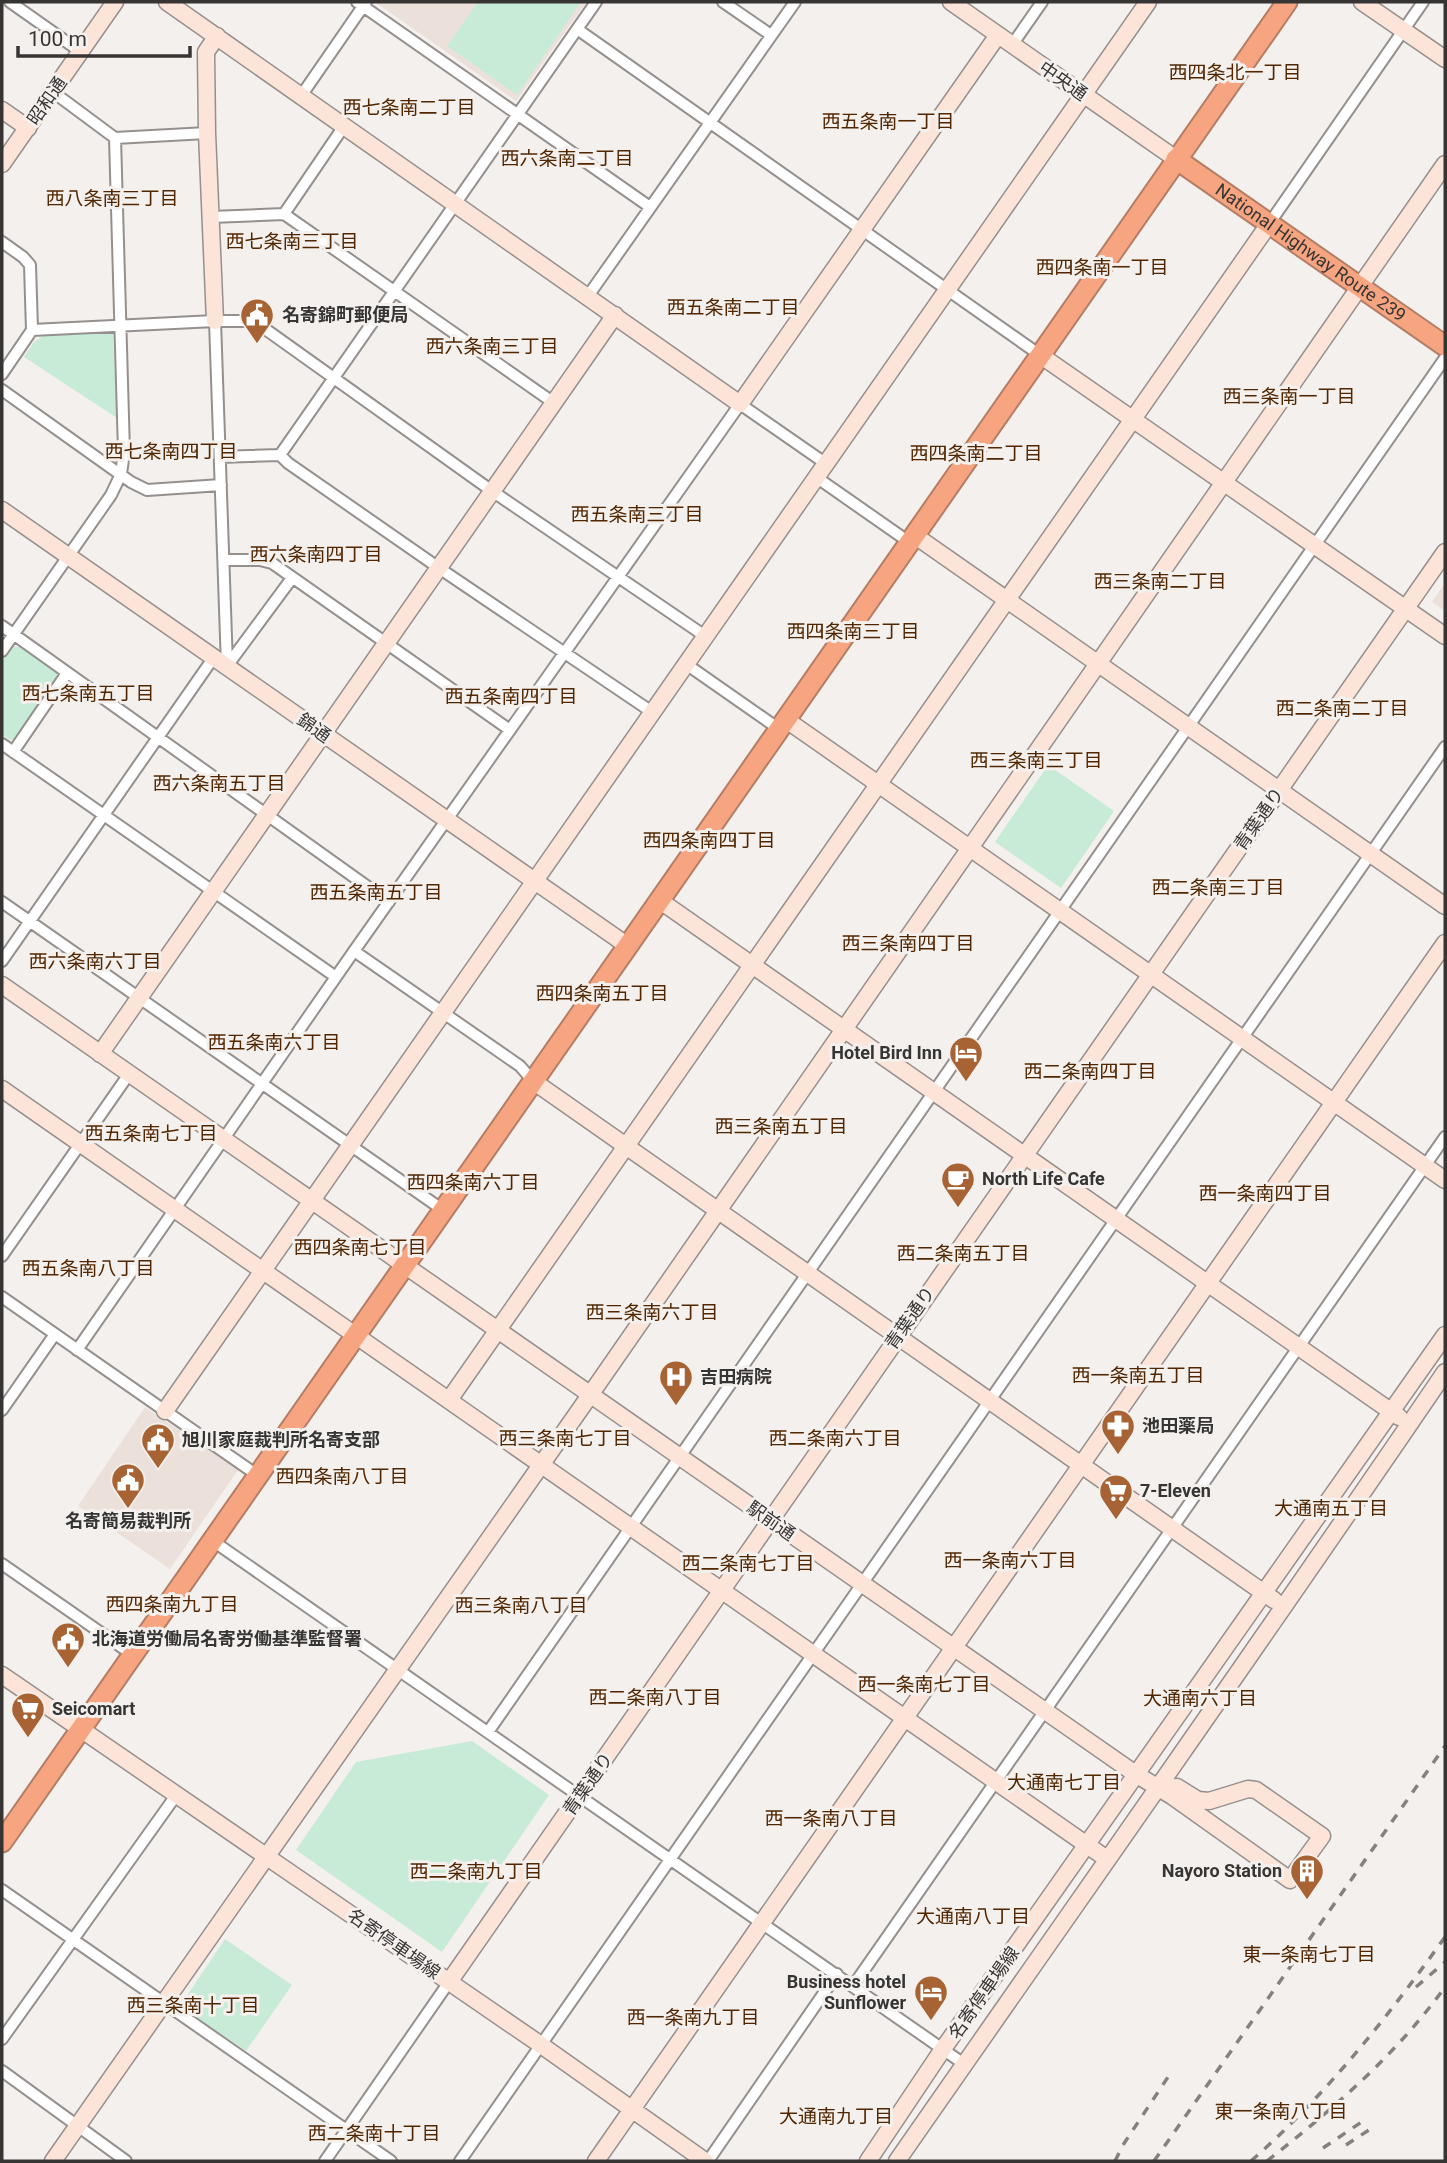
<svg xmlns="http://www.w3.org/2000/svg" width="1447" height="2163" font-family="Roboto,'Noto Sans JP',sans-serif">
<style>
.built{fill:#ece0db}
.green{fill:#c7ebd6}
.lines{fill:none;stroke-linecap:round;stroke-linejoin:round}
.street-casing{stroke:#95908e;stroke-width:14}
.secondary-casing{stroke:#95908e;stroke-width:19}
.highway-casing{stroke:#b47e66;stroke-width:23}
.street{stroke:#fff;stroke-width:10}
.secondary{stroke:#fde4d9;stroke-width:16}
.highway{stroke:#f7a581;stroke-width:19}
.rail{stroke:#84817f;stroke-width:3.5;stroke-dasharray:9 9;stroke-linecap:butt}
.labels{text-anchor:middle;stroke-width:6;stroke-linejoin:round;paint-order:stroke}
.street-label{font-size:18px;fill:#373534;stroke:#f4f0ed}
.poi-label{font-size:18px;font-weight:bold;fill:#373534;stroke:#f4f0ed;text-anchor:start}
.neighbourhood-label{font-size:19px;fill:#512600;stroke:#f4f0ed}
</style>
<rect width="100%" height="100%" fill="#f4f0ed"/>
<path class="built" d="M375 2H586L516 101Z
M1445 583V611L1432 602Z
M145 1407 238 1470 170 1569 78 1506Z"/>
<path class="green" d="M478 2H581L517 95 447 46Z
M113 332 117 418 24 357 34 342 44 335Z
M13 646 19 647 57 672 58 677 17 738 10 740 2 734V662Z
M1048 765 1114 811 1061 888 995 842Z
M472 1741 549 1795 442 1952 296 1850 356 1762Z
M225 1939 292 1985 246 2051 180 2006Z"/>
<g class="lines">
<g class="street-casing">
<path id="street" d="M10 2 81 52
M357 2 650 207
M723 2 771 35
M577 29 1040 355
M1012 45 1042 2
M53 92 115 138 207 133
M301 96 366 2
M284 214 554 403
M211 217 284 214 344 126
M1269 224 1423 2
M2 242 23 257 30 265 32 330 2 374
M588 296 795 2
M215 321 227 666
M32 330 215 321H254L492 491 705 636
M2 390 131 482 147 490 221 485
M280 455 596 2
M220 457 280 455 288 463 439 568 652 712
M816 477 909 542
M224 560H260L272 563 510 730
M2 626 389 902
M2 651 111 495 121 474 124 452 115 138
M686 664 779 729
M227 666 292 578
M2 744 336 977
M13 752 67 673
M2 902 443 1210
M354 951 520 1066 533 1081
M2 961 214 657
M2 1256 129 1074
M2 1297 257 1475
M77 1350 354 951 740 404 825 463
M2 1410 55 1334
M213 1541 964 2064
M2 1564 133 1655
M488 1732 1445 358
M2 1890 391 2161
M853 1986 1445 1137
M2 2039 177 1794
M2 2071 126 2161
M325 2161 449 1982
M460 2161 1445 747
M708 2161 837 1974"/>
</g>
<g class="secondary-casing">
<path id="secondary" d="M167 2 740 404 998 35
M951 2 1176 159
M1362 2 1445 59
M2 110 28 128
M2 164 115 2
M215 321 207 133 206 52 217 36
M1040 355 1445 636
M2 510 628 946
M914 535 1445 906
M785 719 1445 1180
M659 900 1399 1417
M2 985 1137 1775 1172 1796 1290 1880 1322 1836 1256 1790 1248 1789 1209 1801 1198 1800 1177 1787 1156 1789
M100 1054 615 315
M533 1081 1274 1600
M2 1089 1107 1859
M449 1400 1269 224
M165 1411 1148 2
M2 1675 541 2045 705 2161
M449 1982 1445 552
M53 2161 581 1408 1445 164
M596 2161 1445 943
M868 2161 943 2049 1445 1335
M897 2161C1080 1898 1265 1637 1445 1372"/>
</g>
<g class="highway-casing">
<g id="highway">
<path id="s1" d="M1176 159 1445 346"/>
<path d="M2 1842 1287 2"/>
</g>
</g>
<use href="#street" class="street"/>
<use href="#secondary" class="secondary"/>
<use href="#highway" class="highway"/>
<path class="rail" d="M1416 1987 1445 1962
M1346 2145 1372 2128
M1323 2148 1366 2119
M1115 2161 1123 2145 1170 2074
M1154 2161 1445 1746
M1251 2161C1326 2095 1387 2018 1445 1937
M1267 2161C1333 2109 1396 2055 1445 1987"/>
</g>
<defs>
<g id="civic-pin" transform="scale(1.75)"><path d="M0 17L-7.5 6A9.5 9.5 0 1 1 7.5 6Z" fill="#a76333" stroke="#f4f0ed"/><path d="M-.6-6.5H3V-4.5H.6V-3L4-1V1h2V6H-6V1h2V-1L-.6-3ZM-1.2 2.5V6h2.4V2.5Z" fill="#fff"/></g>
<g id="hotel-pin" transform="scale(1.75)"><path d="M0 17L-7.5 6A9.5 9.5 0 1 1 7.5 6Z" fill="#a76333" stroke="#f4f0ed"/><path d="M-6-4.5h1.5V1H6V5H4.5V3h-9V5H-6ZM-4 0a1.8 1.8 0 1 1 3.6 0ZM.5 0V-2.5h3Q6-2.5 6 0Z" fill="#fff"/></g>
<g id="cafe-pin" transform="scale(1.75)"><path d="M0 17L-7.5 6A9.5 9.5 0 1 1 7.5 6Z" fill="#a76333" stroke="#f4f0ed"/><path d="M-5.5-4.5H6V0H3Q3 3.5 0 3.5H-2.5Q-5.5 3.5-5.5 0ZM3-3.2v2h1.7v-2ZM-6 4.5H4V6H-6Z" fill="#fff"/></g>
<g id="hospital-pin" transform="scale(1.75)"><path d="M0 17L-7.5 6A9.5 9.5 0 1 1 7.5 6Z" fill="#a76333" stroke="#f4f0ed"/><path d="M-5-5h3v3.5h4V-5h3V5h-3V1.5h-4V5h-3Z" fill="#fff"/></g>
<g id="pharmacy-pin" transform="scale(1.75)"><path d="M0 17L-7.5 6A9.5 9.5 0 1 1 7.5 6Z" fill="#a76333" stroke="#f4f0ed"/><path d="M-2-6h4v4h4v4h-4v4h-4v-4h-4v-4h4Z" fill="#fff"/></g>
<g id="supermarket-pin" transform="scale(1.75)"><path d="M0 17L-7.5 6A9.5 9.5 0 1 1 7.5 6Z" fill="#a76333" stroke="#f4f0ed"/><path d="M-6-5.5h2.5l.6 2H6L4.5 2H-2.5L-4.4-4H-6ZM-1.5 3.2a1.3 1.3 0 1 0 .1 0ZM3 3.2a1.3 1.3 0 1 0 .1 0Z" fill="#fff"/></g>
<g id="building-pin" transform="scale(1.75)"><path d="M0 17L-7.5 6A9.5 9.5 0 1 1 7.5 6Z" fill="#a76333" stroke="#f4f0ed"/><path d="M-4-6H4V6H1V3H-1V6H-4ZM-2.5-4.3h1.7v1.8h-1.7ZM.8-4.3h1.7v1.8H.8ZM-2.5-1h1.7V.8h-1.7ZM.8-1h1.7V.8H.8Z" fill="#fff"/></g>
</defs>
<g fill-rule="evenodd">
<use href="#civic-pin" x="257" y="315"/>
<use href="#hotel-pin" x="966" y="1053"/>
<use href="#cafe-pin" x="958" y="1179"/>
<use href="#hospital-pin" x="676" y="1377"/>
<use href="#pharmacy-pin" x="1118" y="1426"/>
<use href="#civic-pin" x="158" y="1440"/>
<use href="#civic-pin" x="128" y="1480"/>
<use href="#supermarket-pin" x="1116" y="1491"/>
<use href="#civic-pin" x="68" y="1639"/>
<use href="#supermarket-pin" x="28" y="1709"/>
<use href="#building-pin" x="1307" y="1871"/>
<use href="#hotel-pin" x="931" y="1992"/>
</g>
<g class="labels">
<g class="street-label">
<text transform="translate(1063 81) rotate(35)" y="6">中央通</text>
<text transform="translate(47 101) rotate(-55)" y="6">昭和通</text>
<text dy="6" stroke="none"><textPath href="#s1" startOffset="164">National Highway Route 239</textPath></text>
<text transform="translate(314 728) rotate(35)" y="6">錦通</text>
<text transform="translate(1259 819) rotate(-55)" y="6">青葉通り</text>
<text transform="translate(910 1318) rotate(-55)" y="6">青葉通り</text>
<text transform="translate(771 1521) rotate(35)" y="6">駅前通</text>
<text transform="translate(588 1784) rotate(-55)" y="6">青葉通り</text>
<text transform="translate(394 1944) rotate(35)" y="6">名寄停車場線</text>
<text transform="translate(984 1993) rotate(-55)" y="6">名寄停車場線</text>
</g>
<g class="poi-label">
<text x="282" y="321">名寄錦町郵便局</text>
<text x="942" y="1059" text-anchor="end">Hotel Bird Inn</text>
<text x="982" y="1185">North Life Cafe</text>
<text x="700" y="1383">吉田病院</text>
<text x="1142" y="1432">池田薬局</text>
<text x="182" y="1446">旭川家庭裁判所名寄支部</text>
<text x="1140" y="1497">7-Eleven</text>
<text x="128" y="1527" text-anchor="middle">名寄簡易裁判所</text>
<text x="92" y="1645">北海道労働局名寄労働基準監督署</text>
<text x="52" y="1715">Seicomart</text>
<text x="1282" y="1877" text-anchor="end">Nayoro Station</text>
<text x="906" y="1988" text-anchor="end">Business hotel<tspan x="906" dy="21">Sunflower</tspan></text>
</g>
<g class="neighbourhood-label">
<text x="1235" y="79">西四条北一丁目</text>
<text x="409" y="114">西七条南二丁目</text>
<text x="888" y="128">西五条南一丁目</text>
<text x="567" y="165">西六条南二丁目</text>
<text x="112" y="205">西八条南三丁目</text>
<text x="292" y="248">西七条南三丁目</text>
<text x="1102" y="274">西四条南一丁目</text>
<text x="733" y="314">西五条南二丁目</text>
<text x="492" y="353">西六条南三丁目</text>
<text x="1289" y="403">西三条南一丁目</text>
<text x="171" y="458">西七条南四丁目</text>
<text x="976" y="460">西四条南二丁目</text>
<text x="637" y="521">西五条南三丁目</text>
<text x="316" y="561">西六条南四丁目</text>
<text x="1160" y="588">西三条南二丁目</text>
<text x="853" y="638">西四条南三丁目</text>
<text x="88" y="700">西七条南五丁目</text>
<text x="511" y="703">西五条南四丁目</text>
<text x="1342" y="715">西二条南二丁目</text>
<text x="1036" y="767">西三条南三丁目</text>
<text x="219" y="790">西六条南五丁目</text>
<text x="709" y="847">西四条南四丁目</text>
<text x="1218" y="894">西二条南三丁目</text>
<text x="376" y="899">西五条南五丁目</text>
<text x="908" y="950">西三条南四丁目</text>
<text x="95" y="968">西六条南六丁目</text>
<text x="602" y="1000">西四条南五丁目</text>
<text x="274" y="1049">西五条南六丁目</text>
<text x="1090" y="1078">西二条南四丁目</text>
<text x="781" y="1133">西三条南五丁目</text>
<text x="151" y="1140">西五条南七丁目</text>
<text x="473" y="1189">西四条南六丁目</text>
<text x="1265" y="1200">西一条南四丁目</text>
<text x="360" y="1254">西四条南七丁目</text>
<text x="963" y="1260">西二条南五丁目</text>
<text x="88" y="1275">西五条南八丁目</text>
<text x="652" y="1319">西三条南六丁目</text>
<text x="1138" y="1382">西一条南五丁目</text>
<text x="565" y="1445">西三条南七丁目</text>
<text x="835" y="1445">西二条南六丁目</text>
<text x="342" y="1483">西四条南八丁目</text>
<text x="1331" y="1515">大通南五丁目</text>
<text x="1010" y="1567">西一条南六丁目</text>
<text x="748" y="1570">西二条南七丁目</text>
<text x="172" y="1611">西四条南九丁目</text>
<text x="521" y="1612">西三条南八丁目</text>
<text x="924" y="1691">西一条南七丁目</text>
<text x="655" y="1704">西二条南八丁目</text>
<text x="1200" y="1705">大通南六丁目</text>
<text x="1064" y="1789">大通南七丁目</text>
<text x="831" y="1825">西一条南八丁目</text>
<text x="476" y="1878">西二条南九丁目</text>
<text x="973" y="1923">大通南八丁目</text>
<text x="1309" y="1961">東一条南七丁目</text>
<text x="193" y="2012">西三条南十丁目</text>
<text x="693" y="2024">西一条南九丁目</text>
<text x="1281" y="2118">東一条南八丁目</text>
<text x="836" y="2123">大通南九丁目</text>
<text x="374" y="2140">西二条南十丁目</text>
</g>
</g>
<rect width="1447" height="2163" fill="none" stroke="#373534" stroke-width="7"/>
<path d="M18 46v10h172v-10" fill="none" stroke="#373534" stroke-width="3.5"/>
<text x="28" y="46" font-size="21" fill="#373534" stroke="#f4f0ed" stroke-width="5" paint-order="stroke">100 m</text>
</svg>
